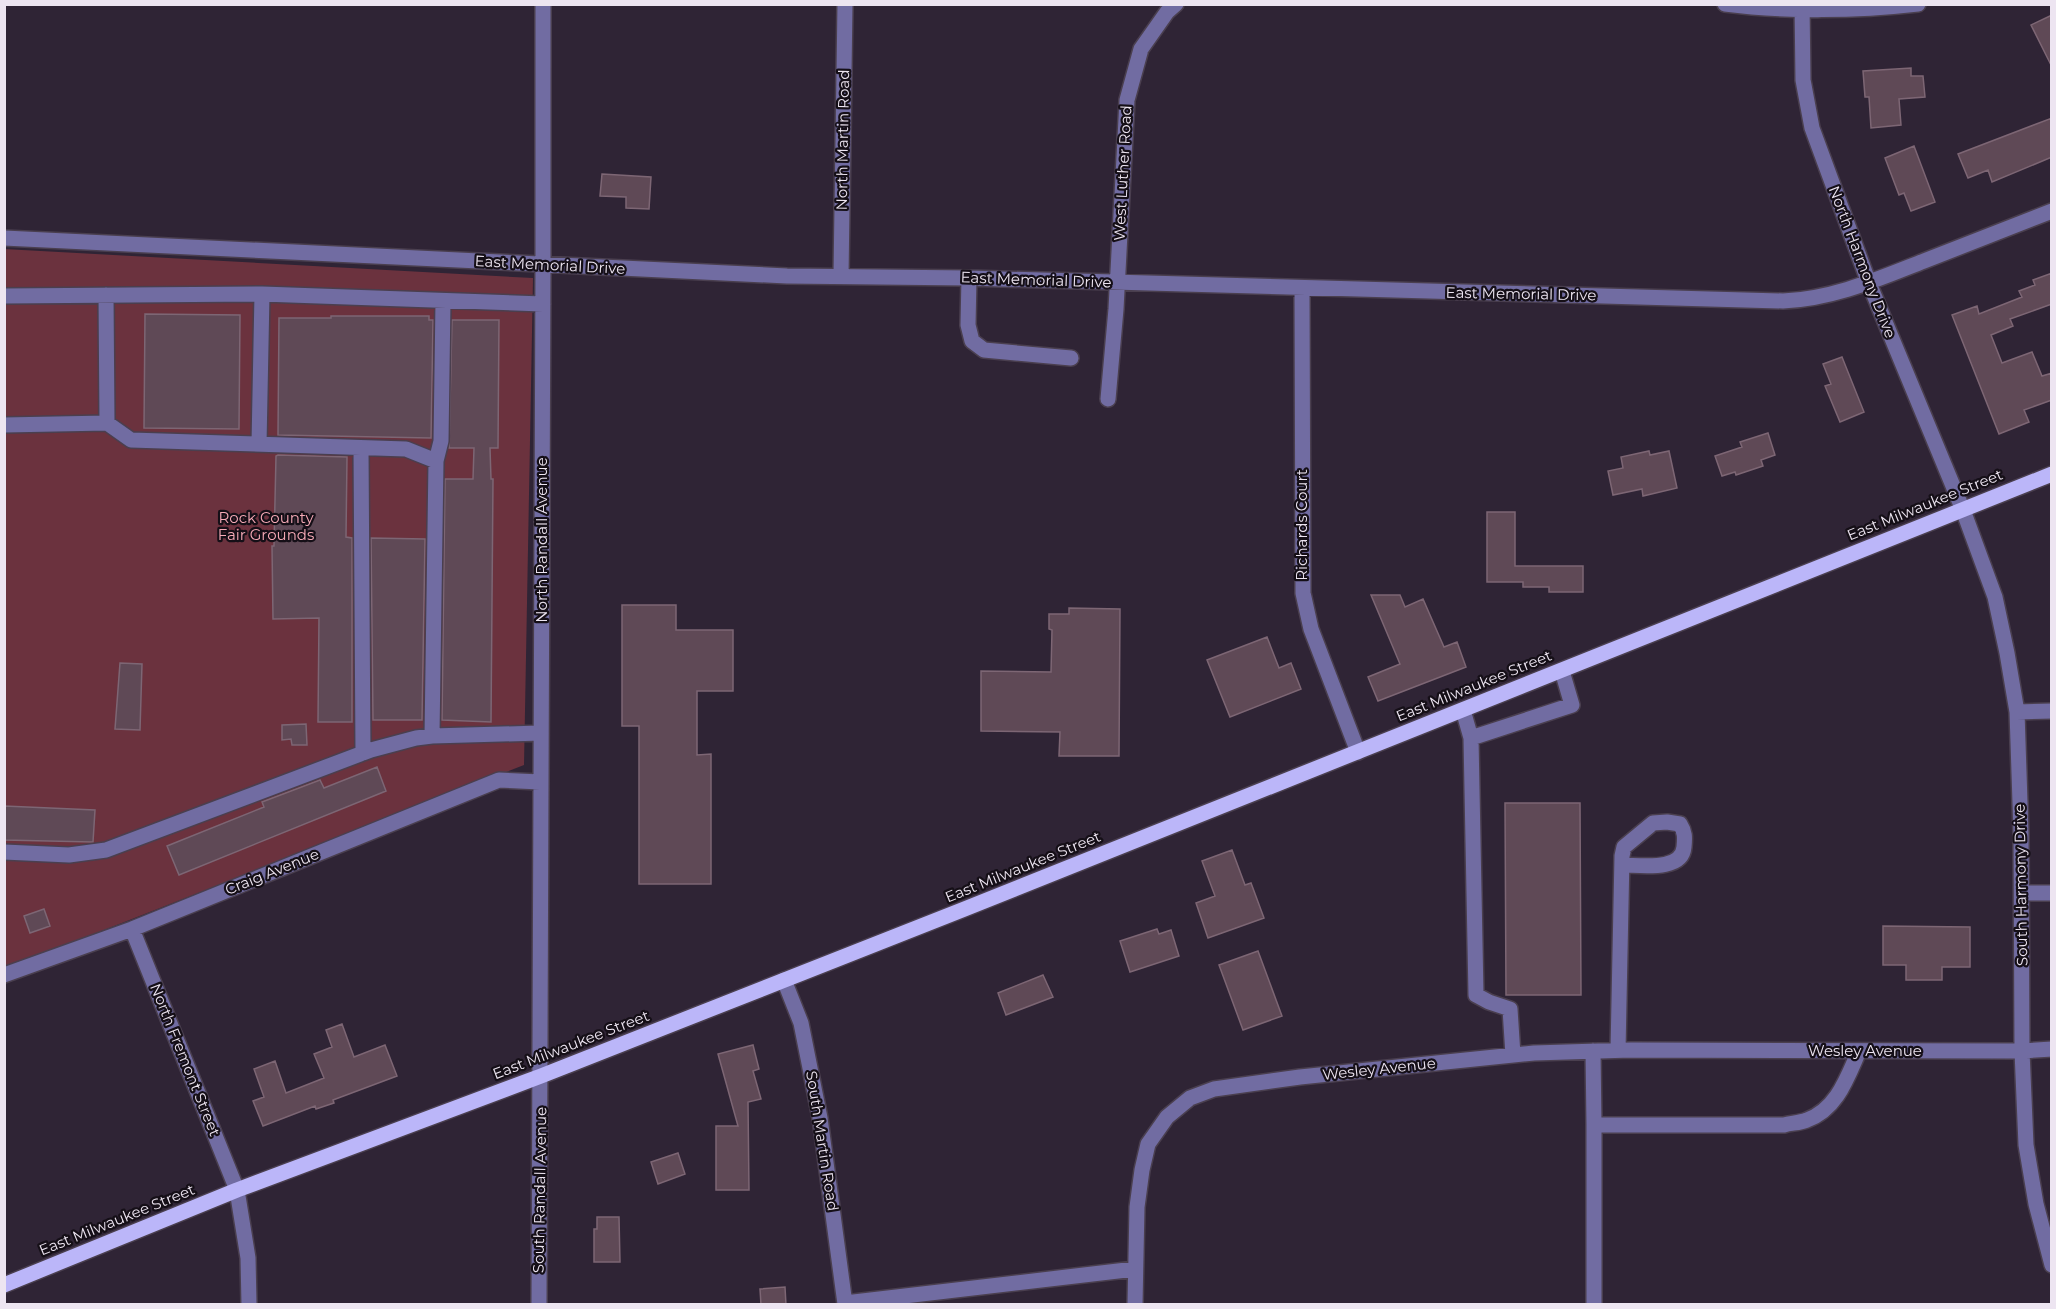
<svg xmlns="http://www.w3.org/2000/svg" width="2056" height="1309" font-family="Montserrat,sans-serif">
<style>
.green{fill:#6b323e}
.building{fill:#5f4956;stroke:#7d6674;stroke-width:1.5}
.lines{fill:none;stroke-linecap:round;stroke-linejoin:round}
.minor-casing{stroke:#4a3f4f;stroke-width:18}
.major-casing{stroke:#4a3f4f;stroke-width:18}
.minor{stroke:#716ca2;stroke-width:15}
.major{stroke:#bbb6f9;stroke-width:15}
.labels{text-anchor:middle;stroke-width:4.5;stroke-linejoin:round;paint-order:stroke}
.street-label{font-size:15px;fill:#ede5f1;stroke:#150f17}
.park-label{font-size:15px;fill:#f7aab7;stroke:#150f17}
</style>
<rect width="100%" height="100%" fill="#2f2435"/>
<path class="green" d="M4 249 533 278 524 765 5 969Z"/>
<path class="building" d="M2052 15V67L2031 25Z
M1911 68V76H1923L1925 97 1899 99 1901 125 1871 128 1869 97H1865L1863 71Z
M2052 118V157L1992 182 1988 170 1968 178 1958 154Z
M1914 146 1935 202 1911 211 1904 193 1899 195 1885 158Z
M602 174 651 177 649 209 626 208V197L600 196Z
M2052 273V304L2010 319 2013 326 1991 335 2002 363 2032 352 2042 376 2052 373V400L2024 410 2029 422 1999 434 1952 315 1977 306 1979 314 2022 297 2019 291 2035 285 2033 280Z
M145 314 240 315 239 429 144 428Z
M331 316H429V320H433L431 438 278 435 279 318H331Z
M452 320H499L498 448H490L491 479H493L491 722 442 720 445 479H473L474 448H449Z
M1842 357 1864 412 1840 422 1825 386 1831 384 1823 364Z
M1768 433 1775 455 1761 460 1763 466 1736 475 1735 472 1722 476 1715 456 1742 447 1740 442Z
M1649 451 1650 455 1669 451 1677 488 1643 496 1642 489 1613 495 1608 471 1623 468 1621 457Z
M278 455 347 457 346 537 352 538V722H318L319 618 273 619 272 546H274L276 456Z
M1487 512H1515V566H1583V592H1549V587H1523V582H1487Z
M371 538 425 539 422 720H373Z
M1371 595H1400L1405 607 1423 599 1444 647 1457 642 1466 667 1378 701 1368 677 1400 664Z
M622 605H676V630H733V691H697V755L711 754V884H639V726H622Z
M1069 608 1120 609 1119 756H1059L1060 732 981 731V671L1051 672 1052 630 1049 629V614H1069Z
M1267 637 1279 668 1291 663 1301 689 1230 717 1207 660Z
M120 663 142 664 140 730 115 729Z
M306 724 307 745H292L291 739 282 740V725Z
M377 767 386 791 179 875 167 846 264 807 262 802 320 780 324 788Z
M1505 803H1580L1581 995H1506Z
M4 806 95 810 93 842 4 840Z
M1232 850 1245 885 1251 883 1264 918 1208 938 1196 903 1215 896 1202 861Z
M44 909 50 926 30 933 24 916Z
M1883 926 1970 927V967H1942V980H1906V965H1883Z
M1157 929 1159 934 1171 930 1179 956 1130 972 1120 941Z
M1258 951 1282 1016 1243 1030 1219 965Z
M1043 975 1053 997 1006 1015 998 993Z
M342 1024 354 1057 385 1045 397 1076 333 1100 334 1103 316 1109 315 1106 263 1126 253 1101 264 1097 254 1069 275 1061 286 1093 324 1078 314 1054 332 1047 326 1030Z
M753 1045 759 1069 753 1071 761 1099 748 1102 749 1190H716V1126H738L718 1054Z
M678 1153 685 1174 658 1184 651 1162Z
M597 1217H619L620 1262H594V1229H597Z
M785 1287 786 1305H761L760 1289Z"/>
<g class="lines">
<g class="minor-casing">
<path id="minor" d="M1725 4C1786 12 1857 11 1918 4
M1802 4 1803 80 1812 128 1869 283 1963 510 1995 597 2007 653 2017 712 2021 833 2022 1051 2026 1145 2036 1204 2052 1265
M4 238 787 276 969 278 1783 301C1833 299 1878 279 1924 261 1966 245 2009 228 2052 211
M841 276 845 4
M969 278 968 325 972 341 984 350 1071 358
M1302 289 1303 593 1311 629 1358 752
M106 295 107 423
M4 296 262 294 543 304
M1108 399 1116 309 1127 100 1141 49 1167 12 1176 4
M4 425 107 423 131 440 406 449 436 461
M259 444 262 294
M361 448 363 753
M1463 710 1471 738 1476 995 1489 1002 1510 1009 1513 1055
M2017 712 2052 711
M432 736 436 461 441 441 443 301
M1471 738 1572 705 1562 671
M4 852 69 855 106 850 371 750 416 738 432 736 541 733
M2022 893H2052
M132 929 237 1190 248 1258 249 1304
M4 975 132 929 499 780 540 782
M784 980 801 1023 820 1118 845 1304
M1618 1050 1622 856 1624 847 1653 823 1667 822 1680 824C1685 832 1685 837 1684 847 1682 872 1640 865 1622 865
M1593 1051 1594 1125H1784C1791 1123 1800 1123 1807 1120 1837 1109 1847 1078 1859 1051
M845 1303 1135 1269
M539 1304 543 265V4
M1135 1304 1137 1207 1142 1170 1148 1144 1167 1117 1190 1098 1214 1089 1300 1077 1534 1053 1631 1050 2022 1051 2052 1049
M1594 1304V1125"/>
</g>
<g class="major-casing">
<path id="major" d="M4 1285 237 1190 541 1076 962 910 2052 474"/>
</g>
<use href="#minor" class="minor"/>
<use href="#major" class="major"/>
</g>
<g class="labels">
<g class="street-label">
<text transform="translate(843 140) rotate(-89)" y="5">North Martin Road</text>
<text transform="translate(1123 173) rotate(-87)" y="5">West Luther Road</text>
<text transform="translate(1862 262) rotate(69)" y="5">North Harmony Drive</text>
<text transform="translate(550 265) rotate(3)" y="5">East Memorial Drive</text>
<text transform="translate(1036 280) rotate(2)" y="5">East Memorial Drive</text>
<text transform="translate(1521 294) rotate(1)" y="5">East Memorial Drive</text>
<text transform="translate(1925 505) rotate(-22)" y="5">East Milwaukee Street</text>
<text transform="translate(1302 525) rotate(-90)" y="5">Richards Court</text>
<text transform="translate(542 540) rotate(-90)" y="5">North Randall Avenue</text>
<text transform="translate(1474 686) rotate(-22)" y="5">East Milwaukee Street</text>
<text transform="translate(1023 867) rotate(-22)" y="5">East Milwaukee Street</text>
<text transform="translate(272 872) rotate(-22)" y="5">Craig Avenue</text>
<text transform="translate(2021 885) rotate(-91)" y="5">South Harmony Drive</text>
<text transform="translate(571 1045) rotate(-21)" y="5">East Milwaukee Street</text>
<text x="1865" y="1056">Wesley Avenue</text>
<text transform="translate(185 1060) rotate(68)" y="5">North Fremont Street</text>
<text transform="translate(1379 1069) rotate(-6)" y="5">Wesley Avenue</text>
<text transform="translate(822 1141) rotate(81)" y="5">South Martin Road</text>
<text transform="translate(540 1190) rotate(-89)" y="5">South Randall Avenue</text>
<text transform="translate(117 1220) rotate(-22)" y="5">East Milwaukee Street</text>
</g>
<g class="park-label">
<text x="266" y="523">Rock County<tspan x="266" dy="17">Fair Grounds</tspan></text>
</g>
</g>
<rect width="2056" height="1309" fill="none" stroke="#ede5f1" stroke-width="12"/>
</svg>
